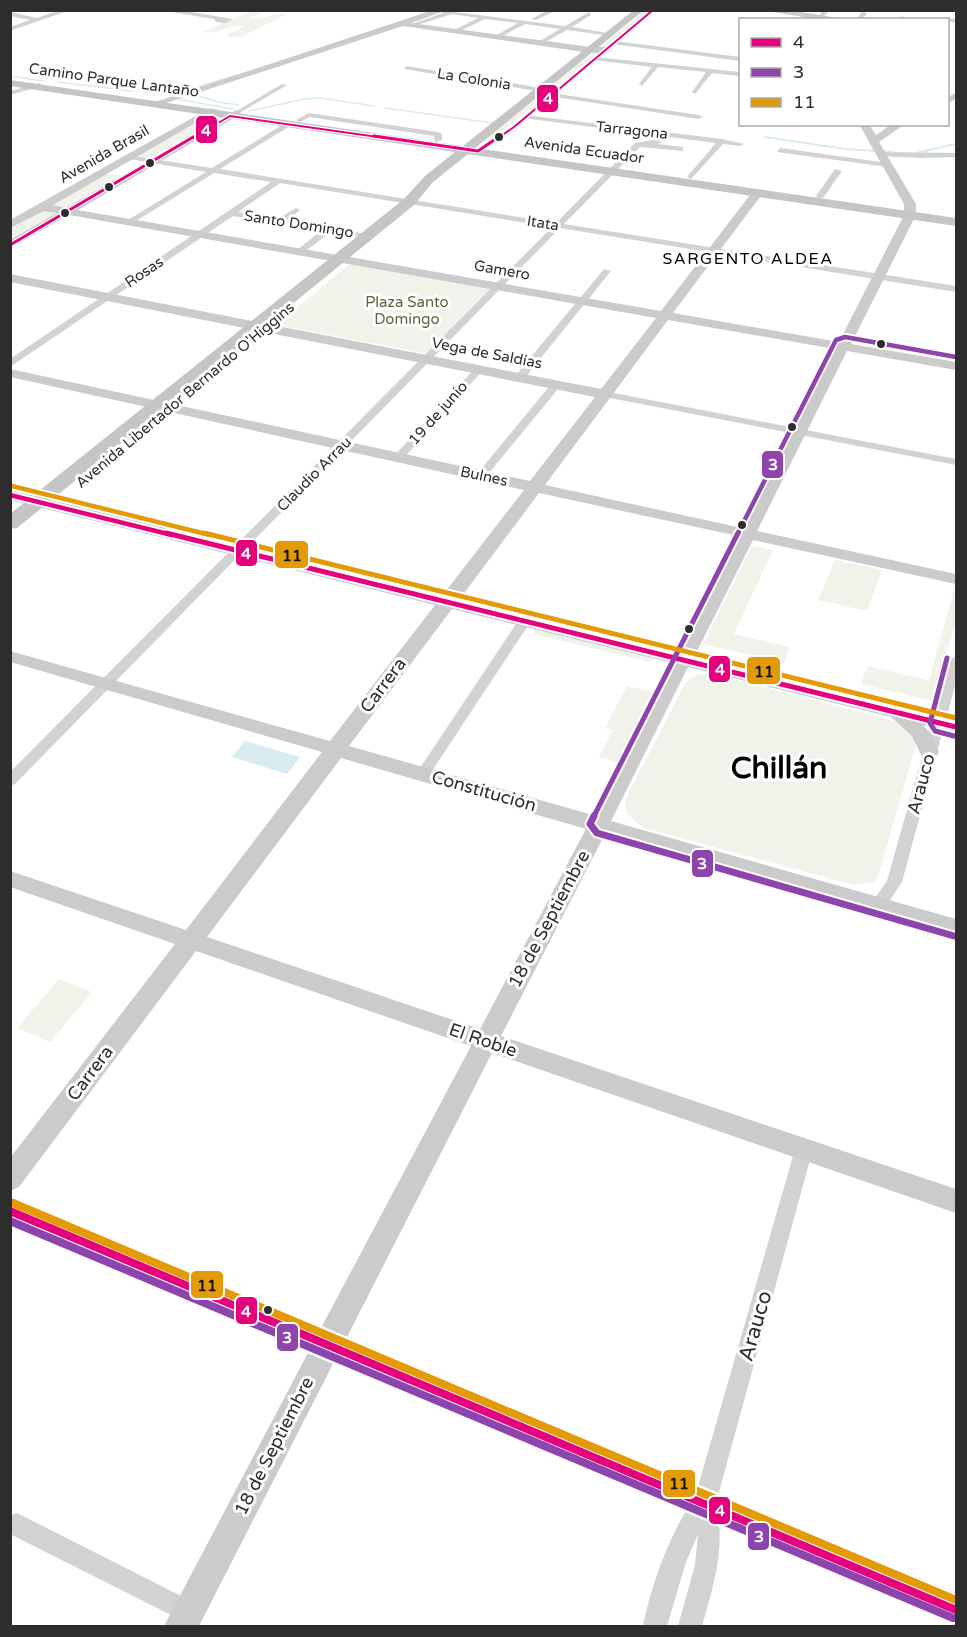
<svg xmlns="http://www.w3.org/2000/svg" width="967" height="1637" font-family="'Varela Round',sans-serif">
<style>
.green{fill:#f1f3eb}
.water{fill:#d8ebf0}
.lines{fill:none;stroke-linecap:round;stroke-linejoin:round}
.stream-far1{stroke:#d8ebf0;stroke-width:1.5}
.stream{stroke:#d8ebf0;stroke-width:2}
.street{fill:#d2d2d2;fill-rule:evenodd}
.secondary{fill:#cbcbcb;fill-rule:evenodd}
.primary{fill:#c5c5c5;fill-rule:evenodd}
.bus-1-far4-casing{stroke:#fff;stroke-width:4.5}
.bus-1-far3-casing{stroke:#fff;stroke-width:5}
.bus-1-far2-casing{stroke:#fff;stroke-width:8}
.bus-1-far1-casing{stroke:#fff;stroke-width:9}
.bus-1-casing{stroke:#fff;stroke-width:13}
.bus-2-far3-casing{stroke:#fff;stroke-width:8}
.bus-2-far2-casing{stroke:#fff;stroke-width:9}
.bus-2-far1-casing{stroke:#fff;stroke-width:11}
.bus-2-casing{stroke:#fff;stroke-width:13}
.bus-3-far2-casing{stroke:#fff;stroke-width:8}
.bus-3-far1-casing{stroke:#fff;stroke-width:9}
.bus-3-casing{stroke:#fff;stroke-width:13}
.bus-1-far4{stroke:#e5007d;stroke-width:2}
.bus-1-far3{stroke:#e5007d;stroke-width:3}
.bus-1-far2{stroke:#e5007d;stroke-width:4.5}
.bus-1-far1{stroke:#e5007d;stroke-width:5}
.bus-1{stroke:#e5007d;stroke-width:8}
.bus-2-far3{stroke:#8e44ad;stroke-width:4.5}
.bus-2-far2{stroke:#8e44ad;stroke-width:5}
.bus-2-far1{stroke:#8e44ad;stroke-width:7}
.bus-2{stroke:#8e44ad;stroke-width:8}
.bus-3-far2{stroke:#e39a04;stroke-width:4.5}
.bus-3-far1{stroke:#e39a04;stroke-width:5}
.bus-3{stroke:#e39a04;stroke-width:8}
.bus-dot{fill:#2d2d2d;stroke:#fff;stroke-width:2}
.labels{text-anchor:middle;stroke-width:6;stroke-linejoin:round;paint-order:stroke}
.far-street-label{font-size:15px;fill:#2d2d2d;stroke:#fff}
.far-park-label{font-size:15px;fill:#57673c;stroke:#fff}
.far-neighbourhood-label{font-size:16px;letter-spacing:1.5px;fill:#000;stroke:#fff}
.street-label{font-size:18px;fill:#2d2d2d;stroke:#fff}
.near-street-label{font-size:21px;fill:#2d2d2d;stroke:#fff}
.town-label{font-size:30px;font-weight:bold;fill:#000;stroke:#fff}
.line-badge{stroke:#fff;stroke-width:2}
.badge-label{font-size:16px;text-anchor:middle;font-weight:bold;fill:#fff}
.pale-badge-label{font-size:16px;text-anchor:middle;font-weight:bold;fill:#111}
</style>
<rect width="100%" height="100%" fill="#fff"/>
<path class="green" d="M252 11H266L249 18C263 21 272 12 287 14L239 38 226 36 244 26C228 24 220 35 202 32Z
M645 11H651L509 126 488 141 484 140Z
M207 115 226 118 153 160 133 157Z
M105 173 122 176 67 210 47 206Z
M42 209 62 212 11 243 10 227Z
M352 262 496 287 429 354 276 325Z
M752 546 773 550 734 634 790 647 784 663 703 644Z
M835 560 882 570 867 611 818 600Z
M954 589 956 590V622L932 701 861 684 867 666 929 680Z
M535 629 653 658 650 662 533 634Z
M699 674 717 675 894 721 910 731 916 739V745L878 877 873 882 854 885 644 828C634 821 624 814 625 800L686 682Z
M627 686 652 692 617 762 599 757 613 730 605 728Z
M59 979 92 992 50 1042 17 1028Z"/>
<path class="water" d="M245 741 300 757 287 774 232 757Z"/>
<g class="lines">
<path class="stream-far1" d="M10 76 44 81
M58 82 131 91 163 84
M175 86 184 90
M184 91 237 75
M194 94 217 102 239 105
M177 99 233 109
M385 108 493 123
M249 111 304 99 320 98 374 106
M765 137 770 138"/>
<path class="stream" d="M765 137 845 149 894 152
M916 153 956 144"/>
<path class="street" d="M60 10H70L10 31V27L30 20 10 16V12L37 18Z
M159 10H179L233 19 225 23 216 22 214 19Z
M439 10 565 26 589 12 591 15 572 27 614 34 611 36 567 30 540 45 538 42 560 29 525 24 497 39 495 36 518 23 485 19 456 33 454 30 478 18 452 14 414 26 409 25 443 13Z
M548 10H557L536 20 531 19Z
M823 10 829 11 822 18H818Z
M862 12 867 13 862 20H855Z
M903 16 905 20H899L901 17Z
M948 18 956 19V23L945 20Z
M615 41 740 57V61L613 44Z
M595 57 740 72V76L712 73 695 94 692 92 706 72 658 67 642 86 639 84 652 67 593 60Z
M406 66 542 88 545 90 542 92 404 69Z
M40 83 42 86 10 95V91Z
M282 84 287 85 238 114 233 113Z
M551 93 699 115 703 117 699 119 549 96Z
M309 113 438 132 442 134V140L435 142 434 136 310 117 300 122 296 120Z
M525 115 722 139 744 144 740 146 723 144 691 179 687 177 716 143 670 137 658 144 683 147V151L640 147 564 224 956 286V292L560 228 15 784 10 786V772L552 227 280 183 238 212 279 218 296 208 300 210 288 220 372 235 368 238 331 232 300 255 296 252 297 250 322 230 233 216 10 367V359L271 182 214 173 131 224 127 222 128 220 206 172 129 159H126V155L212 168 287 122 290 126 220 169 556 223 635 143 659 139 662 136 523 118Z
M780 148 888 163 892 165 888 167 777 152Z
M882 152 956 153V157L922 158 879 156Z
M835 169 842 171 823 198H817L816 196Z
M604 269 611 271 524 379H516V375Z
M476 367 484 369 402 460H394V456Z
M553 382 562 384 485 478H477V474Z
M604 391 956 459V465L600 396V392Z
M525 617 531 621 428 777H418L416 774 520 618Z
M956 656V682L902 882 884 909H872L870 905 887 881 949 660Z
M804 1141 811 1143 813 1149 716 1503C726 1547 714 1584 702 1626H678L695 1565 698 1534 686 1562 667 1626H643C652 1582 669 1535 695 1497L795 1149 797 1143Z
M17 1513 197 1604 201 1612 197 1620 189 1624 181 1620 10 1534V1516Z"/>
<path class="secondary" d="M433 10H447L411 23 591 47H606L610 50 606 53H591L403 26 163 104 155 102Z
M761 10H789L850 20H822Z
M956 93V99L948 103V97Z
M210 108 218 110 53 205 66 208 236 110 241 113 239 115 78 210 661 311 753 191 757 190 763 193 673 313 839 342 904 215V204L859 124H869L876 135 892 124H905L879 142 916 204V215L851 344 956 362V370L847 351 757 531 956 574V584L753 540 694 657 956 721V733L923 725 930 733 939 752 936 757 929 759 922 757 912 736 891 717 688 667 611 821 956 919V935L605 834 501 1036 956 1189V1213L492 1053 346 1339 956 1593V1626L334 1362 199 1626H164L309 1351 10 1224V1199L321 1328 471 1046 196 951 19 1187 10 1191V1158L175 944 10 887V871L186 930 322 752 10 662V651L330 741 435 605 10 500V490L442 596 524 490 10 377V369L530 481 595 397 10 282V274L601 389 656 318 69 215 10 248V240L57 213 44 211 10 228V220ZM668 320 835 349 742 528 545 485ZM539 493 738 536 677 653 459 600ZM452 609 672 663 593 815 349 746ZM341 758 586 829 480 1029 207 937Z"/>
<path class="primary" d="M634 10H644L475 148 956 218V226L468 154 433 182 414 205 17 528 10 529V514L404 199 425 176 455 152 10 86V80L463 146Z"/>
<g class="bus-1-far4-casing">
<path id="bus-1-far4" d="M193 138 230 116 385 138
M498 138 514 127 653 10"/>
</g>
<g class="bus-1-far3-casing">
<path id="bus-1-far3" d="M374 136 478 151 500 136
M10 245 195 136"/>
</g>
<g class="bus-1-far2-casing">
<path id="bus-1-far2" d="M10 495 172 535"/>
</g>
<g class="bus-1-far1-casing">
<path id="bus-1-far1" d="M166 533 956 727"/>
</g>
<g class="bus-1-casing">
<path id="bus-1" d="M10 1211 956 1610"/>
</g>
<g class="bus-2-far3-casing">
<path id="bus-2-far3" d="M737 535 836 340 845 337 956 357"/>
</g>
<g class="bus-2-far2-casing">
<path id="bus-2-far2" d="M947 658 930 723 935 731 954 736
M593 818 738 533"/>
</g>
<g class="bus-2-far1-casing">
<path id="bus-2-far1" d="M594 816 590 824 597 833 954 936"/>
</g>
<g class="bus-2-casing">
<path id="bus-2" d="M10 1221 953 1618"/>
</g>
<g class="bus-3-far2-casing">
<path id="bus-3-far2" d="M12 486 210 535"/>
</g>
<g class="bus-3-far1-casing">
<path id="bus-3-far1" d="M204 533 956 718"/>
</g>
<g class="bus-3-casing">
<path id="bus-3" d="M13 1203 956 1600"/>
</g>
<use href="#bus-1-far4" class="bus-1-far4"/>
<use href="#bus-1-far3" class="bus-1-far3"/>
<use href="#bus-1-far2" class="bus-1-far2"/>
<use href="#bus-1-far1" class="bus-1-far1"/>
<use href="#bus-1" class="bus-1"/>
<use href="#bus-2-far3" class="bus-2-far3"/>
<use href="#bus-2-far2" class="bus-2-far2"/>
<use href="#bus-2-far1" class="bus-2-far1"/>
<use href="#bus-2" class="bus-2"/>
<use href="#bus-3-far2" class="bus-3-far2"/>
<use href="#bus-3-far1" class="bus-3-far1"/>
<use href="#bus-3" class="bus-3"/>
</g>
<g class="bus-dot">
<circle cx="499" cy="137" r="5"/>
<circle cx="150" cy="163" r="5"/>
<circle cx="109" cy="187" r="5"/>
<circle cx="65" cy="213" r="5"/>
<circle cx="881" cy="344" r="5"/>
<circle cx="792" cy="427" r="5"/>
<circle cx="742" cy="525" r="5"/>
<circle cx="689" cy="629" r="5"/>
<circle cx="268" cy="1310" r="5"/>
</g>
<g class="labels">
<g class="far-street-label">
<text transform="translate(474 79) rotate(9)" y="5">La Colonia</text>
<text transform="translate(114 80) rotate(8)" y="5">Camino Parque Lantaño</text>
<text transform="translate(632 130) rotate(6)" y="5">Tarragona</text>
<text transform="translate(584 150) rotate(8)" y="5">Avenida Ecuador</text>
<text transform="translate(104 154) rotate(-30)" y="5">Avenida Brasil</text>
<text transform="translate(543 223) rotate(9)" y="5">Itata</text>
<text transform="translate(299 224) rotate(9)" y="5">Santo Domingo</text>
<text transform="translate(502 270) rotate(10)" y="5">Gamero</text>
<text transform="translate(144 272) rotate(-34)" y="5">Rosas</text>
<text transform="translate(487 353) rotate(11)" y="5">Vega de Saldías</text>
<text transform="translate(185 395) rotate(-40)" y="5">Avenida Libertador Bernardo O'Higgins</text>
<text transform="translate(438 413) rotate(-48)" y="5">19 de junio</text>
<text transform="translate(314 474) rotate(-45)" y="5">Claudio Arrau</text>
<text transform="translate(484 476) rotate(12)" y="5">Bulnes</text>
</g>
<g class="far-park-label">
<text x="407" y="307">Plaza Santo<tspan x="407" dy="17">Domingo</tspan></text>
</g>
<g class="far-neighbourhood-label">
<text x="748" y="264">SARGENTO ALDEA</text>
</g>
<g class="street-label">
<text transform="translate(383 685) rotate(-53)" y="6">Carrera</text>
<text transform="translate(921 784) rotate(-75)" y="6">Arauco</text>
<text transform="translate(484 791) rotate(16)" y="6">Constitución</text>
<text transform="translate(549 919) rotate(-62)" y="6">18 de Septiembre</text>
<text transform="translate(483 1040) rotate(19)" y="6">El Roble</text>
<text transform="translate(90 1073) rotate(-53)" y="6">Carrera</text>
<text transform="translate(274 1446) rotate(-63)" y="6">18 de Septiembre</text>
</g>
<g class="near-street-label">
<text transform="translate(755 1326) rotate(-74)" y="7">Arauco</text>
</g>
<g class="town-label">
<text x="779" y="778">Chillán</text>
</g>
</g>
<g class="line-badge">
<rect x="536" y="84" width="23" height="29" rx="6" fill="#e5007d"/>
<rect x="195" y="115" width="23" height="29" rx="6" fill="#e5007d"/>
<rect x="761" y="450" width="23" height="29" rx="6" fill="#8e44ad"/>
<rect x="235" y="539" width="23" height="28" rx="6" fill="#e5007d"/>
<rect x="274" y="540" width="35" height="29" rx="6" fill="#e39a04"/>
<rect x="708" y="655" width="23" height="28" rx="6" fill="#e5007d"/>
<rect x="746" y="656" width="35" height="29" rx="6" fill="#e39a04"/>
<rect x="691" y="849" width="23" height="29" rx="6" fill="#8e44ad"/>
<rect x="190" y="1270" width="34" height="29" rx="6" fill="#e39a04"/>
<rect x="235" y="1296" width="23" height="29" rx="6" fill="#e5007d"/>
<rect x="276" y="1323" width="23" height="29" rx="6" fill="#8e44ad"/>
<rect x="662" y="1469" width="34" height="29" rx="6" fill="#e39a04"/>
<rect x="708" y="1496" width="23" height="29" rx="6" fill="#e5007d"/>
<rect x="747" y="1522" width="23" height="29" rx="6" fill="#8e44ad"/>
</g>
<g class="badge-label">
<text x="548" y="104">4</text>
<text x="206" y="136">4</text>
<text x="773" y="470">3</text>
<text x="246" y="559">4</text>
<text x="720" y="675">4</text>
<text x="702" y="869">3</text>
<text x="246" y="1317">4</text>
<text x="287" y="1343">3</text>
<text x="720" y="1516">4</text>
<text x="759" y="1542">3</text>
</g>
<g class="pale-badge-label">
<text x="292" y="561">11</text>
<text x="764" y="677">11</text>
<text x="207" y="1291">11</text>
<text x="679" y="1489">11</text>
</g>
<rect width="967" height="1637" fill="none" stroke="#2d2d2d" stroke-width="24"/>
<rect x="739" y="18" width="210" height="108" fill="#ffffff" stroke="#ababab" stroke-width="1.5"/>
<rect x="751" y="38" width="30" height="9" fill="#e5007d" stroke="#ababab" stroke-width="1.5"/>
<text x="793" y="48" font-size="18" fill="#2d2d2d">4</text>
<rect x="751" y="68" width="30" height="9" fill="#8e44ad" stroke="#ababab" stroke-width="1.5"/>
<text x="793" y="78" font-size="18" fill="#2d2d2d">3</text>
<rect x="751" y="98" width="30" height="9" fill="#e39a04" stroke="#ababab" stroke-width="1.5"/>
<text x="793" y="108" font-size="18" fill="#2d2d2d">11</text>
</svg>
